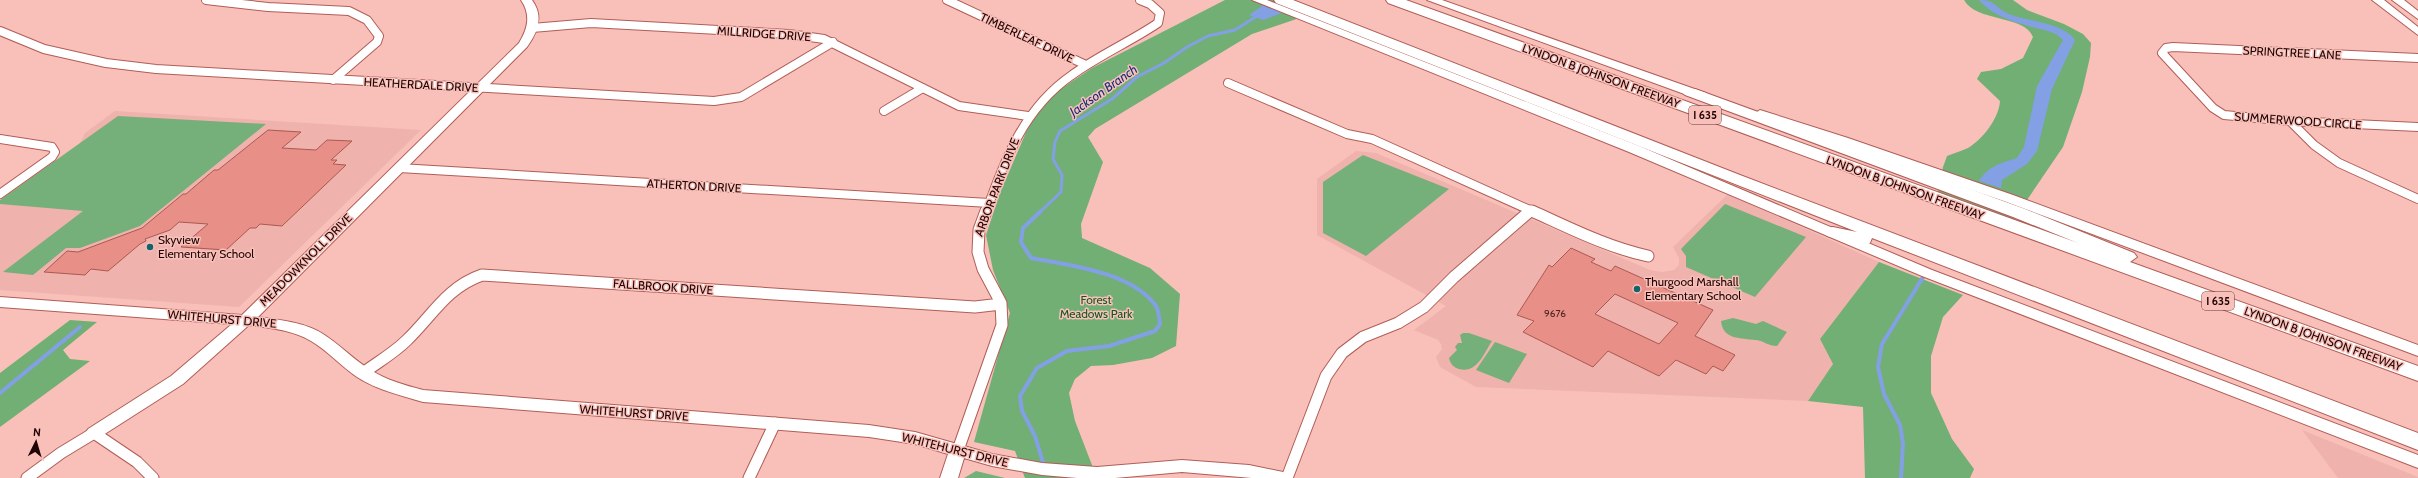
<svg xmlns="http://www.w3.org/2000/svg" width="2418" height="478" font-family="Cabin,sans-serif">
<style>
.built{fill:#efb2ad}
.green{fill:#75af79}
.forest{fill:#71af75}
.water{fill:#83a0e5}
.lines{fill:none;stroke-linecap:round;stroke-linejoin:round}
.stream-far1{stroke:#83a0e5;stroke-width:3}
.stream{stroke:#83a0e5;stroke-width:4}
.building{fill:#e88f87;stroke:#ab5952;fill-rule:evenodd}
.street-far1-casing{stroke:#b15d56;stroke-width:10}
.street-casing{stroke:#b15d56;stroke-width:13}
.secondary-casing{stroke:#b15d56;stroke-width:2}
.highway-casing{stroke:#b15d56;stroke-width:2}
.street-far1{stroke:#fff;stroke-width:8}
.street{stroke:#fff;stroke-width:11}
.secondary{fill:#fff;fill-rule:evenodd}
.highway{fill:#fff;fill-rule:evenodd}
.poi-dot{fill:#14626b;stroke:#f8c0b9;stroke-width:1.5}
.labels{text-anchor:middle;stroke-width:3;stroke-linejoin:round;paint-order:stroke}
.number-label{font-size:10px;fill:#522624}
.shield{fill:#f8c0b9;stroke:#613c3a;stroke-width:1}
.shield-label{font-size:11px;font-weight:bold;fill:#200303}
.street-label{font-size:12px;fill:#200303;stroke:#f8c0b9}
.poi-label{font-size:12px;fill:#200303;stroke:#f8c0b9;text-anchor:start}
.park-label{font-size:12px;fill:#13561f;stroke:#f8c0b9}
.water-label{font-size:13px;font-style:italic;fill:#152d7b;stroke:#f8c0b9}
</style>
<rect width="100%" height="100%" fill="#f8c0b9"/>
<path class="built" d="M115 111 421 130 239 307 0 290V204L78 147 85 133Z
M1356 151 1376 153 1650 270 1662 272 1674 270 1679 265V258L1673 247 1728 194 1879 262 1820 339 1833 364 1808 401 1476 387 1440 367 1436 357 1442 349 1441 344 1438 340 1414 330 1446 306 1317 235V179Z
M2302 430 2418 477V478H2338Z"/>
<path class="green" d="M118 116 266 124 140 226 80 248H66L33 275 3 272 83 211 0 204V200Z
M1363 155 1449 189 1366 256 1323 233V182Z
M1725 204 1806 237 1755 297 1686 267V256L1681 249Z
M1733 318 1756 324 1763 321 1787 332 1777 346C1768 346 1764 341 1756 340 1741 338 1723 340 1721 321Z
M1463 333H1469L1492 341C1484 353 1477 374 1459 369 1453 367 1450 363 1449 358L1457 350 1455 347 1458 343H1462L1460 335Z
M1495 342 1527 354 1509 383 1476 370Z
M976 471 1005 478H964Z"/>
<path class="forest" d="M1225 0H1291L1320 11 1252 34 1095 129 1088 137 1103 162 1081 224 1082 238 1150 268 1180 294 1176 346 1152 358 1113 365 1091 366 1075 379 1069 393 1075 421 1097 478H1025L1015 451 974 442 1010 313 993 270 986 235 1000 193 1030 123 1055 93 1092 68Z
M1964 0H2013L2027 10 2064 24 2083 34 2091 43 2090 57 2082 92 2063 147 2012 222 1937 195 1943 167 1947 156C1954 153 1962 151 1968 148 1983 139 1999 118 2000 101L1977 79 1981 72 2001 69 2023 58 2033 37C2025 15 1976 22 1964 0Z
M1879 262 1963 295 1943 317 1931 356V393L1952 439 1974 469 1970 478H1865L1863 407 1808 401 1833 364 1820 339Z
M70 320 97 322 63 350 70 359 90 361 0 427V373Z"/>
<path class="water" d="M1979 0C1996 0 1995 8 2009 14 2028 22 2062 22 2075 40L2052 89 2037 151 2027 164 2002 180 2001 188 1979 181C1988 166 2002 163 2017 158L2024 147 2037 86 2063 40C2055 30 2040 30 2029 26 2011 21 1992 15 1979 0Z
M1268 2 1290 10 1263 20 1249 15Z"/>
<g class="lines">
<path class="stream-far1" d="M1040 212 1061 192 1062 175 1053 159 1055 142 1060 131 1112 99 1137 77 1164 63 1187 47 1208 36 1235 30 1260 14"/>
<path class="stream" d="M1041 211 1023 228 1021 242 1031 258C1069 265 1132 272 1156 306 1159 311 1159 318 1160 324L1155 331 1109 346 1067 351 1037 368 1020 396 1022 411 1035 436 1044 466
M0 393 80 327
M1901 478 1903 443 1900 425 1884 394 1878 367 1882 344 1925 274"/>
</g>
<path class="building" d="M268 130 301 132 282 148 316 150 327 140 352 141 331 160H337L333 164 346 165 282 226 260 224 256 228H250L226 250 181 247 208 224 179 222 170 230 145 239 146 241 140 244 108 271 91 269 85 275 44 272 67 251 78 252 142 228 183 194H186L214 170H218Z
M1571 248 1595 259 1591 262 1611 271 1615 266 1713 310 1695 336 1735 355 1723 371 1713 366 1706 374 1676 360 1659 376 1608 351 1593 367 1523 332 1534 321 1517 315 1549 265 1552 267ZM1615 294 1678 323 1659 344 1595 314Z"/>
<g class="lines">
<g class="street-far1-casing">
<path id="street-far1" d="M206 0 268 7 349 11 367 20 379 36 377 42 333 80
M947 0 1086 65
M532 28 591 23 789 34 824 39 959 106 1028 116
M0 31 44 49 106 63 156 69 714 101 741 97 833 42
M2418 58 2173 47 2166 48 2162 53 2213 108 2224 115 2290 121 2418 127
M1228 83 1347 134 1372 139 1534 212
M884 111 921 89
M2290 121 2314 145 2339 163 2418 199
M0 139 52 147 55 152 52 157 0 194
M399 168 989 203
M986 212C1005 159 1024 108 1072 75 1099 55 1130 42 1158 23L1160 13 1150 4 1140 0
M1529 212 1531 210"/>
</g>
<g class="street-casing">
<path id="street" d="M1532 211C1570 228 1607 247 1648 256
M363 373C378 362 394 353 407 340 432 316 447 287 482 275L975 307 1001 304
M958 450 1002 325 1001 303 983 269 978 252 979 230 986 211
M27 478 61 453 94 433 137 462 153 478
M749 478 775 423
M1287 478 1326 376 1342 353 1363 337 1398 323 1424 307 1454 277 1530 211"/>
</g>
<g class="secondary-casing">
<path id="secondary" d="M521 0H532C544 16 538 32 527 47L258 317C279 320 305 322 323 334 339 344 353 359 369 369 386 380 404 385 423 390L869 425 915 432 992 454 1042 463 1097 467 1182 460 1249 465 1288 473 1291 478H1252L1182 472 1115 478H1077L1042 475 992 466 964 458 958 478H940L948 454 915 444 869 437 423 402C400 395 377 390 357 377 341 366 328 351 311 341 293 330 270 328 249 325L183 384 100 437 94 439 88 437 86 433 88 429 171 376 232 324 0 307V297L242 315 519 43C528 28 531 15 521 0Z
M1252 0H1267L1639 146 1932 270 2418 455V468L1922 276 1629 152Z
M1427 0H1442L1706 93 1708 96 1702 100 1698 99Z
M2372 0H2384L2418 27V35Z
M2392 0H2404L2418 11V19Z
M1760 110 1848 138 2013 195 2418 345V356L2004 201 1756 117 1754 114Z"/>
</g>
<g class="highway-casing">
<path id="highway" d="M1274 0H1293L1740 175 2418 433V450L1872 238 1870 243 1864 245 1827 236 1824 232 1827 228 1833 227 1857 232 1276 3Z
M1386 0H1406L2078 243 2013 217 1685 95 1682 92 1685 89H1695L2025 209 2134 253 2137 257 2130 262 2418 366V381L1388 3Z"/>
</g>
<use href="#street-far1" class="street-far1"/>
<use href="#street" class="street"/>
<use href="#secondary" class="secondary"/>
<use href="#highway" class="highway"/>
</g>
<g class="poi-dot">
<circle cx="150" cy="247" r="4"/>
<circle cx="1637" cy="289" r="4"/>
</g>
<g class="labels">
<g class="number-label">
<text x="1555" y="317">9676</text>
</g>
<g class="shield">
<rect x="1689" y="106" width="32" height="18" rx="3"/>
<rect x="2202" y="292" width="32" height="18" rx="3"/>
</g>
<g class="shield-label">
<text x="1705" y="119">I 635</text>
<text x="2218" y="305">I 635</text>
</g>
<g class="street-label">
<text transform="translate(764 34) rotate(4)" y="4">MILLRIDGE DRIVE</text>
<text transform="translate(1027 38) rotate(25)" y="4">TIMBERLEAF DRIVE</text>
<text transform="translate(2292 53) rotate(3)" y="4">SPRINGTREE LANE</text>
<text transform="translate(1601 76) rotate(20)" y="4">LYNDON B JOHNSON FREEWAY</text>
<text transform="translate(421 85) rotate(3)" y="4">HEATHERDALE DRIVE</text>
<text transform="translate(2298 121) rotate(4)" y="4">SUMMERWOOD CIRCLE</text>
<text transform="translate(694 186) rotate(3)" y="4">ATHERTON DRIVE</text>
<text transform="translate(997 187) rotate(-69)" y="4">ARBOR PARK DRIVE</text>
<text transform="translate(1905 188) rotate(20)" y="4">LYNDON B JOHNSON FREEWAY</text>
<text transform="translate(306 260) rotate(-45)" y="4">MEADOWKNOLL DRIVE</text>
<text transform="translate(663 287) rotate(4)" y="4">FALLBROOK DRIVE</text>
<text transform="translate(222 319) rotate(5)" y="4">WHITEHURST DRIVE</text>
<text transform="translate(2323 339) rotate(20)" y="4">LYNDON B JOHNSON FREEWAY</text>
<text transform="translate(634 413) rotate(4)" y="4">WHITEHURST DRIVE</text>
<text transform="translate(955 450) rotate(14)" y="4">WHITEHURST DRIVE</text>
</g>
<g class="poi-label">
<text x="158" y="244">Skyview<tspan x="158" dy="14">Elementary School</tspan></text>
<text x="1645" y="286">Thurgood Marshall<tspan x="1645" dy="14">Elementary School</tspan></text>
</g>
<g class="park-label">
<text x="1096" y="304">Forest<tspan x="1096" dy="14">Meadows Park</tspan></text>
</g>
<g class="water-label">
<text transform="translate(1103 90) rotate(-35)" y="5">Jackson Branch</text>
</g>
</g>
<g transform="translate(36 442) rotate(5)" stroke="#f8c0b9" stroke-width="3" paint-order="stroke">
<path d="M0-3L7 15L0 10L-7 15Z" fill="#200303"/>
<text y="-6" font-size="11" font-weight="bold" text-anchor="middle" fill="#200303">N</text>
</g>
</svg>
